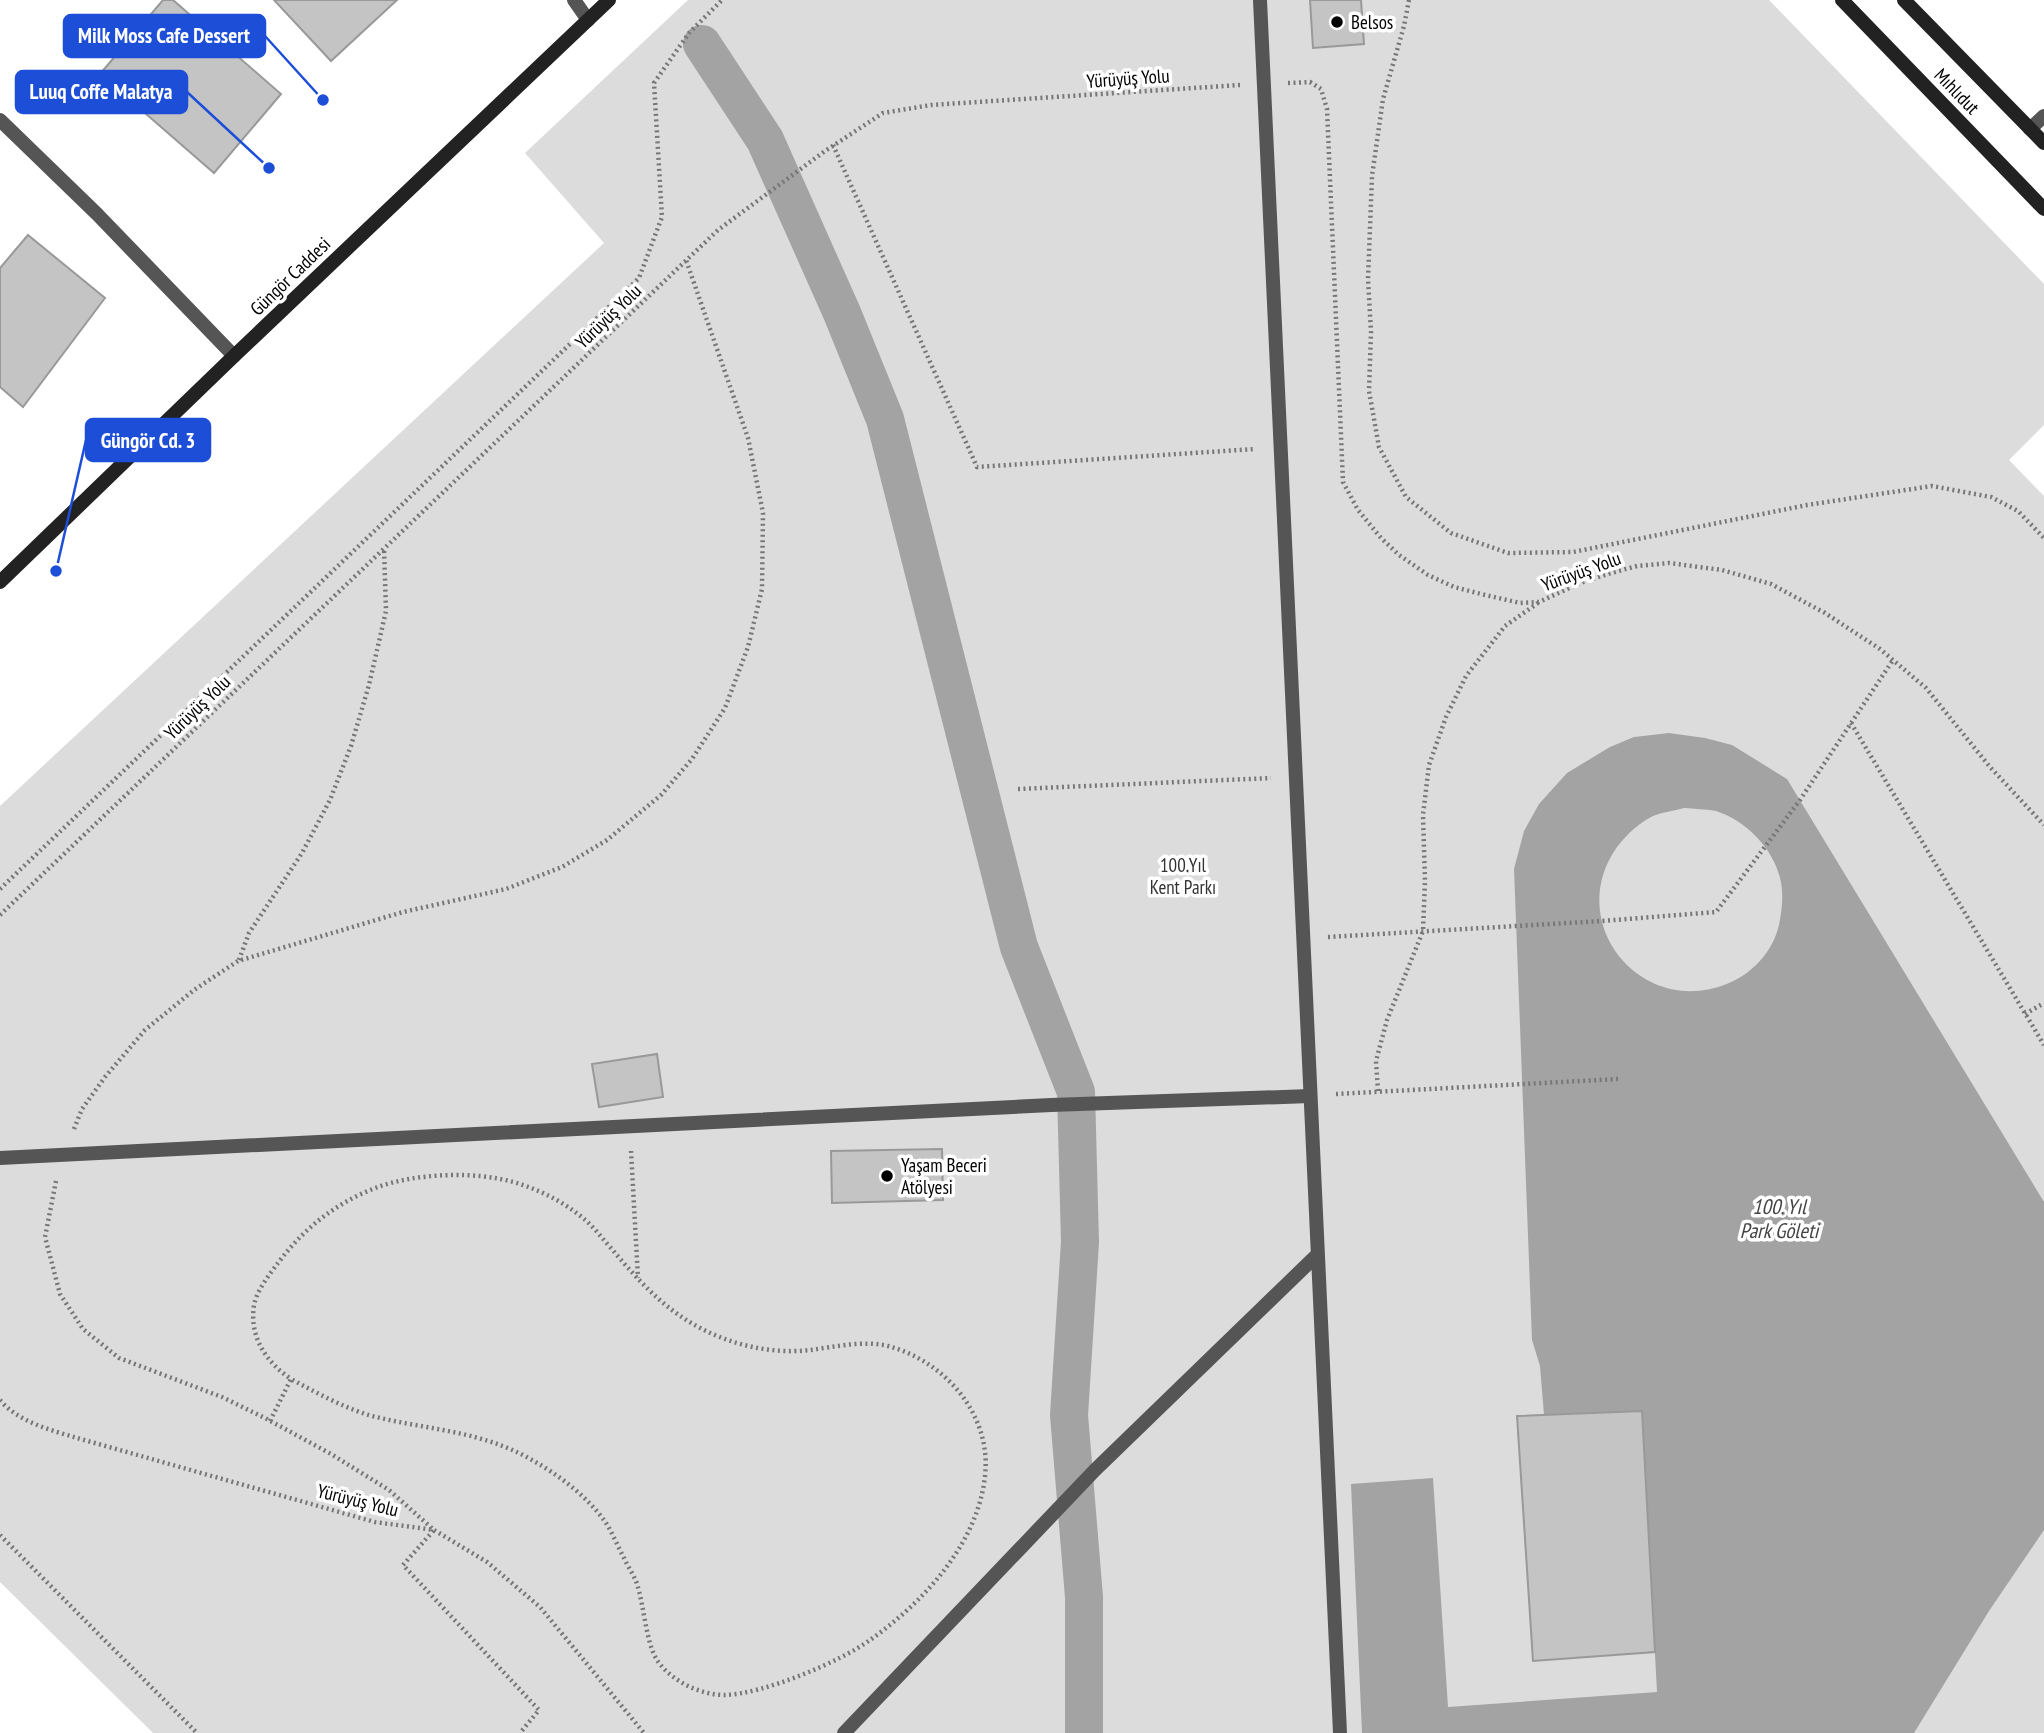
<svg xmlns="http://www.w3.org/2000/svg" width="2044" height="1733" font-family="'PT Sans Narrow',sans-serif">
<style>
.green{fill:#dcdcdc}
.water{fill:#a3a3a3;fill-rule:evenodd}
.lines{fill:none;stroke-linecap:round;stroke-linejoin:round}
.canal{stroke:#a3a3a3;stroke-width:38}
.building{fill:#c4c4c4;stroke:#999;stroke-width:2}
.path{stroke:#777;stroke-width:4.5;stroke-dasharray:2 3.5;stroke-linecap:butt}
.pedestrian{stroke:#555;stroke-width:14}
.minor{stroke:#555;stroke-width:14}
.secondary{stroke:#222;stroke-width:14}
.poi-dot{fill:#000;stroke:#fff;stroke-width:2.5}
.labels{text-anchor:middle;stroke-width:7;stroke-linejoin:round;paint-order:stroke}
.poi-label{font-size:19px;fill:#000;stroke:#fff;text-anchor:start}
.street-label{font-size:19px;fill:#000;stroke:#fff}
.park-label{font-size:19px;fill:#333;stroke:#fff}
.water-label{font-size:21px;font-style:italic;fill:#444;stroke:#fff}
.leader{fill:none;stroke:#1d4ed8;stroke-width:2.5}
.callout-dot{fill:#1d4ed8;stroke:#fff;stroke-width:2.5}
.callout{fill:#1d4ed8;stroke:#1d4ed8;stroke-width:2.5}
.callout-label{font-size:21px;text-anchor:middle;font-weight:bold;fill:#fff}
</style>
<rect width="100%" height="100%" fill="#fff"/>
<path class="green" d="M688 0H1769L2044 284V425L2009 460 2044 496V1733H153L0 1582V806L604 243 525 153Z"/>
<path class="water" d="M1669 733 1705 738 1732 745 1787 779 2044 1202V1530L1989 1611 1914 1733H1362L1351 1484 1433 1478 1448 1707 1657 1692 1642 1411 1544 1415 1540 1366 1532 1340 1514 869 1524 831 1539 804 1567 773 1610 747 1634 737ZM1684 808C1694 809 1706 809 1716 811 1745 820 1773 848 1780 878 1784 893 1782 910 1779 925 1773 951 1753 973 1729 983 1642 1020 1563 923 1617 847 1627 834 1639 823 1653 816 1662 812 1674 811 1684 808Z"/>
<g class="lines">
<path class="canal" d="M702 44 765 140 842 313 885 419 1019 947 1076 1092 1080 1242 1069 1415 1084 1597V1733"/>
</g>
<path class="building" d="M163 0H173L281 94 214 173 100 74Z
M274 0H397L331 61Z
M1310 0H1361L1364 44 1313 48Z
M28 235 105 298 23 407 0 387V268Z
M657 1054 663 1097 599 1107 592 1064Z
M942 1149 943 1200 832 1203 831 1151Z
M1642 1411 1655 1652 1533 1661 1517 1416Z"/>
<g class="lines">
<path class="path" d="M1409 0 1404 26 1383 99 1372 176 1368 279 1371 332 1369 391 1379 447 1406 497 1451 533 1508 553 1573 552 1807 505 1932 486 1991 497 2018 511 2044 538
M1288 83 1310 82 1321 89 1327 109 1343 482 1358 510 1381 538 1399 555 1428 575 1454 587 1481 594 1520 603 1539 602 1580 583 1611 573 1637 566 1669 563 1722 570 1771 584 1825 613 1880 649 1926 688 1990 767 2044 825
M833 145 977 467 1255 449
M1851 723 2044 1045
M1018 789 1271 778
M0 889 639 278 662 217 654 83 689 33 722 0
M0 915 718 230 825 151 883 113 931 105 1240 85
M1328 937 1602 921 1716 912 1800 800 1893 660
M239 960 249 933 302 853 330 800 351 746 369 685 386 611 384 548
M2025 1014 2044 1003
M1378 1091 1376 1061 1387 1020 1423 931 1425 881 1423 815 1429 765 1446 717 1466 676 1505 626 1538 603
M1336 1094 1618 1079
M74 1129 82 1109 105 1077 145 1030 194 990 238 961 403 912 506 889 562 867 607 840 661 795 692 759 725 708 748 647 762 589 763 513 748 438 686 260
M631 1151 638 1278
M56 1181 45 1237 60 1294 83 1329 119 1358 222 1397 265 1418 331 1454 389 1490 434 1530 403 1565 539 1710 520 1733
M0 1400C18 1422 51 1430 77 1438L375 1522 434 1530 487 1562 540 1607 644 1733
M270 1421 291 1379C266 1362 249 1337 254 1305 257 1290 269 1275 278 1263 304 1228 337 1202 378 1187 411 1175 460 1172 495 1178 526 1183 559 1198 583 1218 593 1226 601 1237 610 1247 633 1274 657 1302 688 1321 723 1343 769 1355 810 1350 834 1347 863 1340 888 1346 945 1361 992 1415 985 1476 978 1543 924 1602 870 1640 840 1662 763 1694 725 1695 700 1695 671 1681 657 1660 646 1643 644 1605 637 1584 634 1575 628 1567 624 1558 618 1547 613 1534 606 1523 588 1497 559 1475 532 1460 480 1430 427 1430 372 1416 344 1408 317 1393 291 1379
M0 1535 197 1733"/>
<path class="pedestrian" d="M1260 0 1340 1733
M0 1158 1051 1105 1310 1096
M844 1733 1095 1470 1318 1254"/>
<path class="minor" d="M574 0 588 20
M0 120 97 214 234 356
M2030 129 2044 116"/>
<path class="secondary" d="M1842 0 2044 209
M1904 0 2044 143
M0 582 234 356 609 0"/>
</g>
<g class="poi-dot">
<circle cx="1337" cy="22" r="7"/>
<circle cx="887" cy="1176" r="7"/>
</g>
<g class="labels">
<g class="poi-label">
<text x="1351" y="29">Belsos</text>
<text x="901" y="1172">Yaşam Beceri<tspan x="901" dy="22">Atölyesi</tspan></text>
</g>
<g class="street-label">
<text transform="translate(1128 78) rotate(-4)" y="7">Yürüyüş Yolu</text>
<text transform="translate(1957 91) rotate(46)" y="7">Mıhlıdut</text>
<text transform="translate(290 276) rotate(-44)" y="7">Güngör Caddesi</text>
<text transform="translate(608 316) rotate(-44)" y="7">Yürüyüş Yolu</text>
<text transform="translate(1581 571) rotate(-20)" y="7">Yürüyüş Yolu</text>
<text transform="translate(197 707) rotate(-44)" y="7">Yürüyüş Yolu</text>
<text transform="translate(358 1500) rotate(14)" y="7">Yürüyüş Yolu</text>
</g>
<g class="park-label">
<text x="1183" y="872">100.Yıl<tspan x="1183" dy="22">Kent Parkı</tspan></text>
</g>
<g class="water-label">
<text x="1779" y="1214">100. Yıl<tspan x="1779" dy="24">Park Göleti</tspan></text>
</g>
</g>
<path class="leader" d="M323 100L265 36M269 168L187 92M56 571L86 440"/>
<g class="callout-dot">
<circle cx="323" cy="100" r="7"/>
<circle cx="269" cy="168" r="7"/>
<circle cx="56" cy="571" r="7"/>
</g>
<g class="callout">
<rect x="64" y="15" width="201" height="42" rx="7"/>
<rect x="16" y="71" width="171" height="42" rx="7"/>
<rect x="86" y="419" width="124" height="42" rx="7"/>
</g>
<g class="callout-label">
<text x="164" y="43">Milk Moss Cafe Dessert</text>
<text x="101" y="99">Luuq Coffe Malatya</text>
<text x="148" y="448">Güngör Cd. 3</text>
</g>
</svg>
